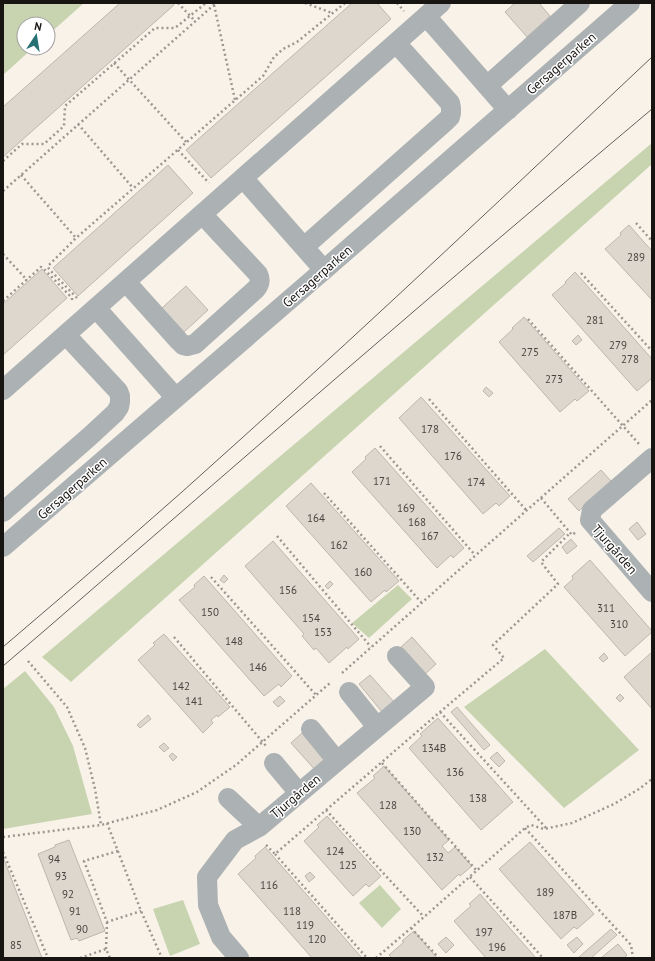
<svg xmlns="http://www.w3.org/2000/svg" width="655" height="961" font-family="'PT Sans',sans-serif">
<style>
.green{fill:#c7d4af}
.building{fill:#ddd7ce;stroke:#bdb7ae}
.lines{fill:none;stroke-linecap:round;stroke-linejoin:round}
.path{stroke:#9c9790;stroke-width:2.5;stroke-dasharray:2 3;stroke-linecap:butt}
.minor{stroke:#acb1b3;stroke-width:20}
.tram{stroke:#64605b;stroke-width:1}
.labels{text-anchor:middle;stroke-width:3;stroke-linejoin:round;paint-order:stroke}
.number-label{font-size:11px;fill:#484540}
.street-label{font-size:13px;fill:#171411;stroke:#fff}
</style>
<rect width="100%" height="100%" fill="#f9f2e9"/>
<path class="green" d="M3 3H84L48 35V24H24V48H33L3 75Z
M652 143V164L71 682 42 657 646 148Z
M398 585 412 599 369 638 352 623Z
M545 649 639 750 564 808 464 707Z
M25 671 54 707 73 746 92 814 3 829V689Z
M380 885 401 909 382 928 359 903Z
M183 900 200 944 170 956 153 909Z"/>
<path class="building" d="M120 3H173L174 5 3 157V107Z
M352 3H377L391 19 211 178 186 150Z
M515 3H539L550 16 527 37 505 12Z
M168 165 193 193 78 296 53 268Z
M629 225 652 251V300L605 249 621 235 620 233Z
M42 269 67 298 3 355V304Z
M575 272 652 359V380L651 379 637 391 552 295 566 283 565 282Z
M186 286 208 310 184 332 162 308Z
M524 317 589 391 577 401 575 399 560 412 499 342 513 329 512 328Z
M578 335 582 340 576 345 572 341Z
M486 387 493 393 489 397 483 391Z
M421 397 510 496 499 506 496 503 483 514 399 418Z
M375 448 464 548 453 558 451 555 437 568 352 472 366 459 365 457Z
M601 470 611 481 579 511 568 499Z
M311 483 399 581 386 592 385 590 371 602 286 506Z
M637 522 646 534 638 540 629 529Z
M559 528 565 534 533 562 527 556Z
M571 539 577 546 567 554 562 547Z
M273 541 359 639 348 649 347 647 329 663 316 648 314 650 302 636 304 634 245 566Z
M590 560 652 631V632L625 656 564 587 573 579 572 576Z
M224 575 228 579 224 583 220 580Z
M204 576 292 676 281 687 279 684 264 696 179 600 195 587 194 585Z
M330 581 333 584 328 589 325 586Z
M164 634 230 707 218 717 217 715 211 720 213 723 203 733 138 660 155 645 153 643Z
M412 637 436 664 424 675 400 648Z
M652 652V709L624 677Z
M604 653 608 658 603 662 599 658Z
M370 675 394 702 382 712 359 684Z
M620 694 624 698 620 702 616 698Z
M280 696 285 701 278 707 273 702Z
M457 707 490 745 484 750 451 712Z
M148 715 151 719 140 728 137 725Z
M438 718 513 802 481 830 409 748 422 736 420 734Z
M302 733 327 762 316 771 291 743Z
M164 743 169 748 164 752 159 747Z
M497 752 505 761 499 767 490 758Z
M172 753 177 757 173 761 169 756Z
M384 766 449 840 442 846 448 853 455 847 472 866 460 876 459 874 442 890 357 793 375 778 373 776Z
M327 816 381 876 369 887 366 884 353 896 304 841 319 827 317 825Z
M69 840 105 931 79 941 77 938 71 940 38 854 55 847V845Z
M530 842 594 914 577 929 574 927 561 939 499 869Z
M265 847 362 958H312L238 874 256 858 255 856Z
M3 857 42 958H3Z
M310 872 315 877 309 882 305 876Z
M480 894 536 958H486L454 921 471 906 469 904Z
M611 929 617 935 591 958H580L579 957Z
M414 931 437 958H392L389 955 404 942 402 941Z
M446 937 454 945 446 953 438 944Z
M577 937 583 944 574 953 567 945Z
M618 944 627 955 624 958H601Z"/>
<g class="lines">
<path class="path" d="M178 3 195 21
M305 3 332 13
M397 3 404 11
M214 5 235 100
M114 63 186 142
M78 124 133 188
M178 150 209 183
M3 161 22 144H44L64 126 65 106 155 28H175L206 3
M21 175 76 238
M3 191 216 3
M636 223 652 241
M3 254 27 280
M581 273 652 351
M77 298 49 269 48 266 76 238 263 76 274 57 283 49 297 42 345 3
M3 301 41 267 43 268 72 298V303
M528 319 639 444
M429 399 526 510
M380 446 475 555
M324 493 421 602
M541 498 572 535 576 532
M277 536 371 647
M211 577 316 695
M174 637 266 746
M28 661 67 707 85 748 95 789 101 825
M342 673 652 400
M440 712 547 829
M382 763 477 871
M326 810 385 875 424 917
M107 823 141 911 162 958
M525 828 600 911 631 945 633 958
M3 837 101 825 157 810 197 792 236 765 330 683
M266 845 275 854 440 712 504 658 493 645 558 584 541 562 570 533
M118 851 84 861 107 922 141 911
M3 852 48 958
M275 854 367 958
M470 877 543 958
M411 928 439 958
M106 949 107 922
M80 958 106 949 110 958
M376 958 424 917 525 828 531 825 544 829 572 823 614 804 639 789 652 779"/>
<path class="minor" d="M426 16 508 110
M487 86 580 3
M243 178 324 270
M304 247 446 121 450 117 451 113V108L450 103 396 43
M126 282 179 341 183 345 187 346 195 344 256 289C260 284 261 280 258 274L202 214
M96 308 176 398
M3 390 441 3
M652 458 592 510 590 520 652 592
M3 512 89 437 115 413 119 407 120 402V396L118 391 66 335
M3 547 324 270 630 3
M349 692 377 727
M311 729 337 761
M274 763 299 793
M228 798 259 827
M239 958 221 937 208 905 207 877 235 840 259 827 425 687 397 656"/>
<path class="tram" d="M3 647C84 578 164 509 242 438 381 313 516 185 652 57
M3 666 44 631C246 456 447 281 652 109"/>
</g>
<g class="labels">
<g class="number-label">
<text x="636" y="261">289</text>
<text x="595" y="324">281</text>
<text x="618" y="349">279</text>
<text x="530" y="356">275</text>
<text x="630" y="363">278</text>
<text x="554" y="383">273</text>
<text x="430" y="433">178</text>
<text x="453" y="460">176</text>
<text x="382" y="485">171</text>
<text x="476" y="486">174</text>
<text x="406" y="512">169</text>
<text x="316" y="522">164</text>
<text x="417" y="526">168</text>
<text x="430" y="540">167</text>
<text x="339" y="549">162</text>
<text x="363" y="576">160</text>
<text x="288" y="594">156</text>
<text x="606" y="612">311</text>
<text x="210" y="616">150</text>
<text x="311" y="622">154</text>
<text x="619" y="628">310</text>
<text x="323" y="636">153</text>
<text x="234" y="645">148</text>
<text x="258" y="671">146</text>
<text x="181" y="690">142</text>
<text x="194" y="705">141</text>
<text x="434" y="752">134B</text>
<text x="455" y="776">136</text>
<text x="478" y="802">138</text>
<text x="388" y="809">128</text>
<text x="412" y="835">130</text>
<text x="335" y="855">124</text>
<text x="435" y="861">132</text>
<text x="54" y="863">94</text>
<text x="348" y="869">125</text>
<text x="61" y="880">93</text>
<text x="269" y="889">116</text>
<text x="545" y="896">189</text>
<text x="68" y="898">92</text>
<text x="75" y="915">91</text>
<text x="292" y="915">118</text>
<text x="565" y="919">187B</text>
<text x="305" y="929">119</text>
<text x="82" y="933">90</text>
<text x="484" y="936">197</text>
<text x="317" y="943">120</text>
<text x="16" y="949">85</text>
<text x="497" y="951">196</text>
</g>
<g class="street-label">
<text transform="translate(561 63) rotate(-41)" y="5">Gersagerparken</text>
<text transform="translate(317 276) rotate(-41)" y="5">Gersagerparken</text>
<text transform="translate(72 488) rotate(-41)" y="5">Gersagerparken</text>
<text transform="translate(615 549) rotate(49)" y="5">Tjurgården</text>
<text transform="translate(295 796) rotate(-40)" y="5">Tjurgården</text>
</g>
</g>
<rect width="655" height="961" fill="none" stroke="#171411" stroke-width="8"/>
<g transform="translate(36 36) rotate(12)"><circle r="19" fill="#ffffff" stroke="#a2a1a0"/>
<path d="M0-3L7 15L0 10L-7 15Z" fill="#267172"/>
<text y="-6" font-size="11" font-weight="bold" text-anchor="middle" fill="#171411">N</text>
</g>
</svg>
